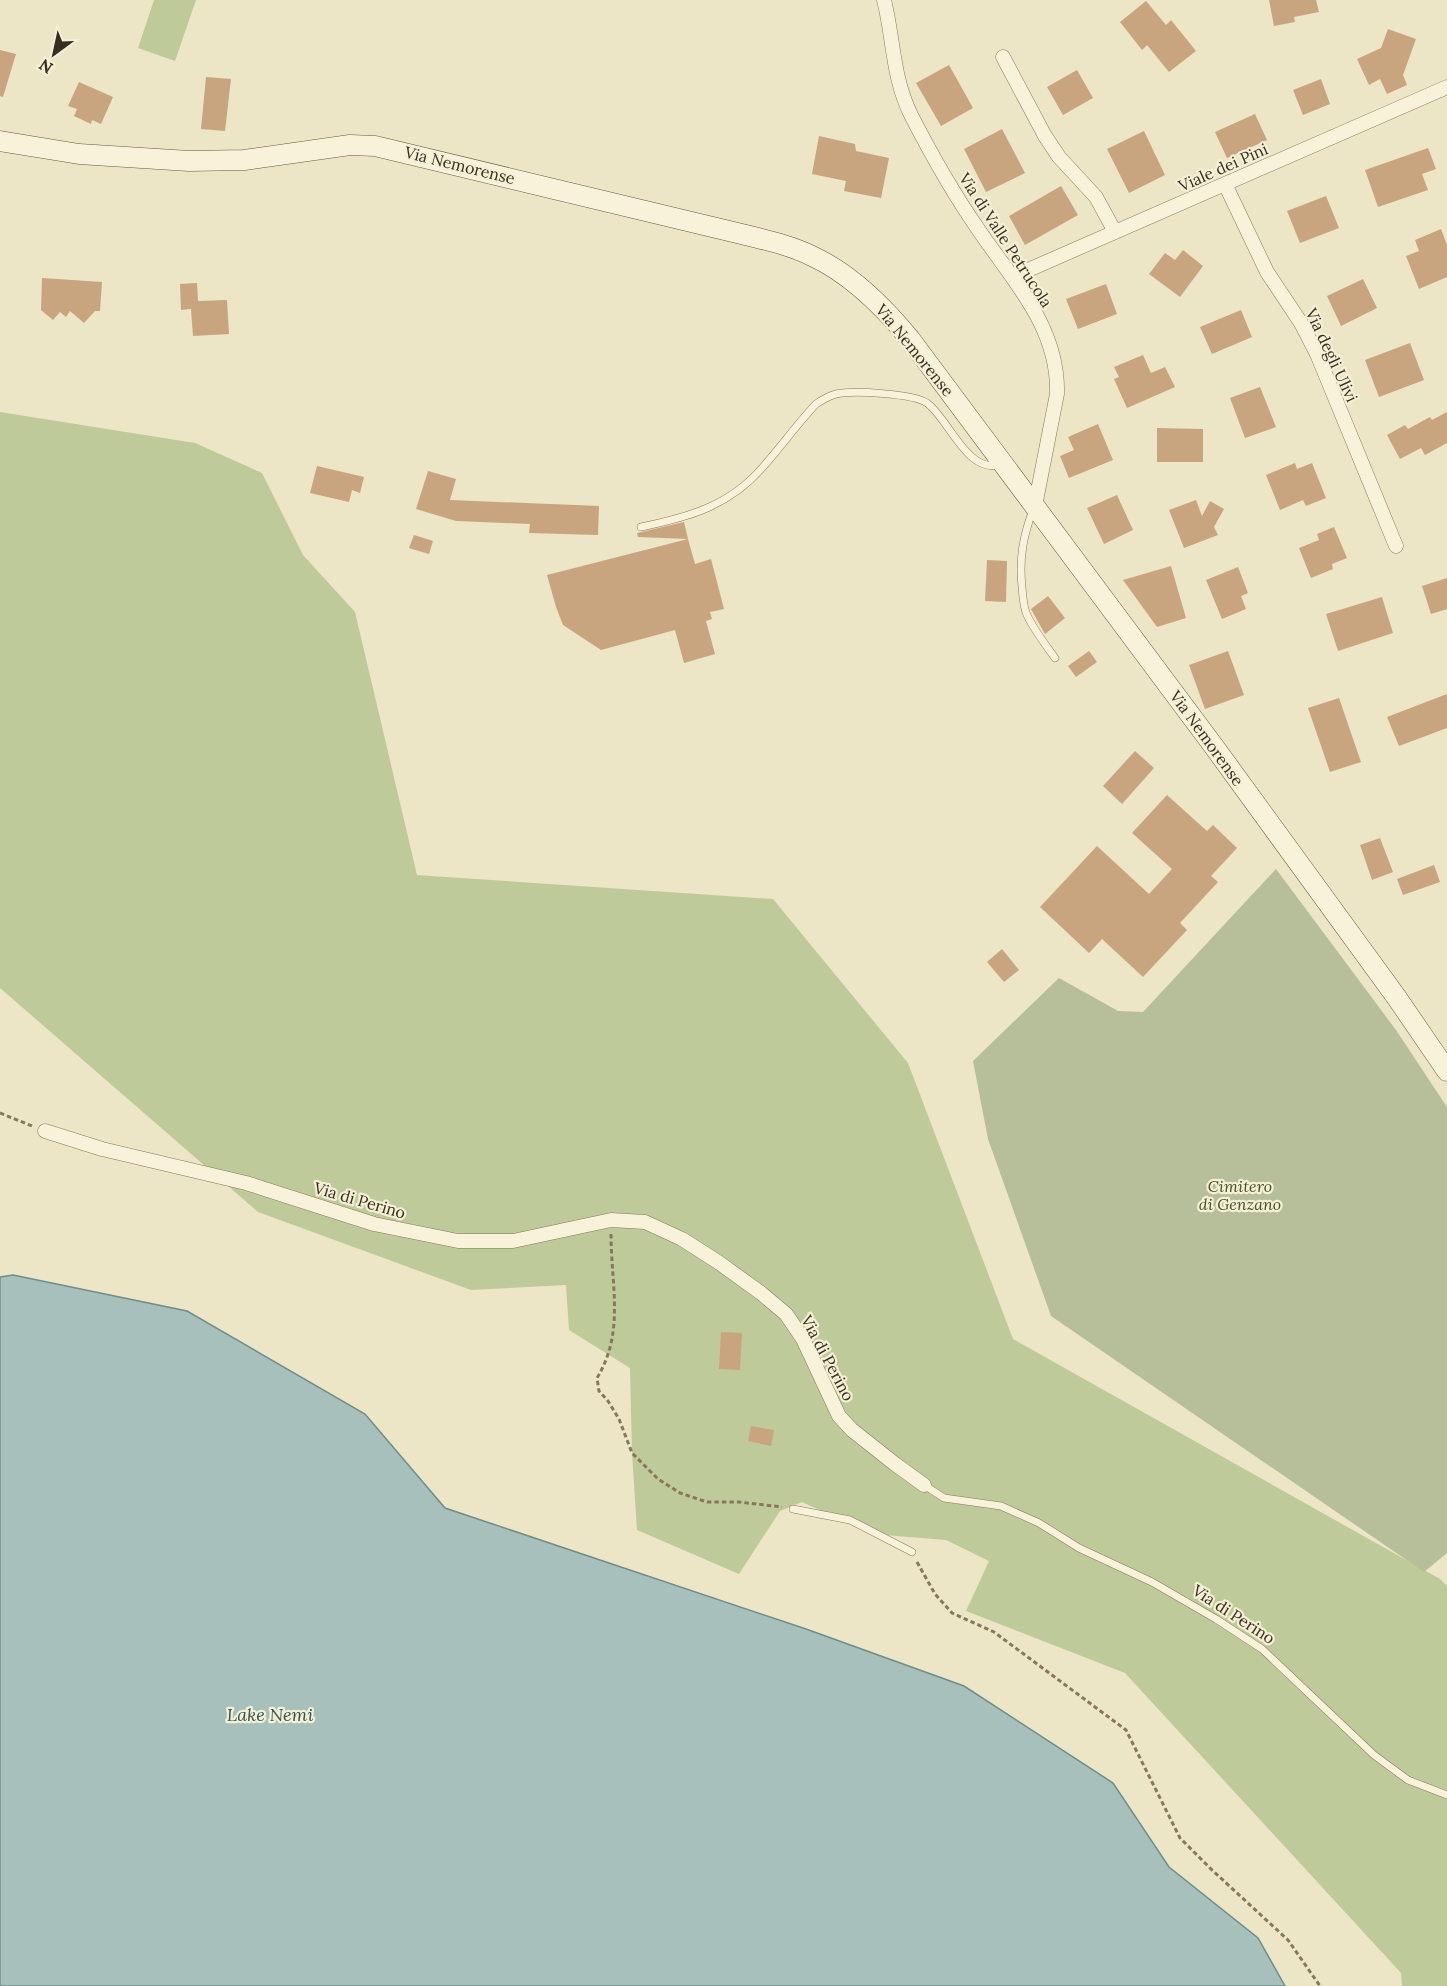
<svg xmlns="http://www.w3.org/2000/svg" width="1447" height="1986" font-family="Lora,serif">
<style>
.green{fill:#bfca9a}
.cemetery{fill:#b6bf99}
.water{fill:#a7c0bb;stroke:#6e8e8a;stroke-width:1.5}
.building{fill:#c8a57e}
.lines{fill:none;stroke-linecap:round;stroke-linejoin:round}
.lane-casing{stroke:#87785c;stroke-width:8}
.street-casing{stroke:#87785c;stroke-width:15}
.secondary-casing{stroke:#685940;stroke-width:21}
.path{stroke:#87785c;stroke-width:3;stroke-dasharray:4.5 3;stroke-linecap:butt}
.lane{stroke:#f7f2d9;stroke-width:7}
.street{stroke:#f7f2d9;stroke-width:14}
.secondary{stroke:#f7f2d9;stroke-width:20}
.labels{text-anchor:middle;stroke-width:4.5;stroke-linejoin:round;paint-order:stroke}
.street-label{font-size:16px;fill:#372e20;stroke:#f4efd5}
.park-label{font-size:16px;font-style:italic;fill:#435327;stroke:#f4efd5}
.water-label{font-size:18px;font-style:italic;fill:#305456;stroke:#f4efd5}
</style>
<rect width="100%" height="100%" fill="#ece5c6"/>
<path class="green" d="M154 0H196L175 61 138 48Z
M0 412 195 443 262 473 303 555 355 612 417 875 773 899 908 1063 1013 1339 1440 1579 1447 1586V1986H1402L1401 1973 1125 1673 966 1611 989 1561 946 1540 872 1534 802 1502 780 1511 739 1574 637 1530 632 1453 630 1368 569 1330 566 1285 471 1290 258 1212 0 988Z"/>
<path class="cemetery" d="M1276 869 1396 1030 1447 1107V1553L1424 1572 1051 1316 988 1139 973 1061 1059 978 1118 1011 1143 1012Z"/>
<path class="water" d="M13 1275 187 1311 365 1414 445 1508 806 1629 964 1686 1113 1783 1169 1867 1258 1938 1285 1986H0V1277Z"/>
<path class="building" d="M1269 0H1316L1319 12 1294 17 1295 22 1274 26Z
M1146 1 1166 25 1171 20 1196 51 1169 72 1147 45 1142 50 1120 22Z
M1388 29 1416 39 1403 75 1407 85 1387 94 1380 79 1369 85 1357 59 1381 48Z
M0 50 16 54 3 97 0 96Z
M949 65 973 108 941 126 916 83Z
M1077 70 1093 98 1063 115 1047 87Z
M206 77 231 79 225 131 201 129Z
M1321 79 1330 104 1303 115 1293 90Z
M79 82 113 97 101 124 92 120 91 124 74 116 77 109 68 106Z
M1255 114 1267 140 1227 158 1215 132Z
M1002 129 1025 173 986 192 964 149Z
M1144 131 1165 175 1129 193 1107 149Z
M819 136 855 144 856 151 889 158 881 198 844 191 846 181 812 174Z
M1428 148 1436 169 1422 174 1428 190 1378 207 1365 170Z
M1061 186 1078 215 1025 245 1009 216Z
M1326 196 1339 228 1300 243 1287 211Z
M1441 229 1447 245V277L1419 289 1406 256 1419 251 1415 240Z
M1183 250 1203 266 1180 297 1149 274 1165 253 1175 260Z
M42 278 102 282 100 311H95L84 323 70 311 66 317 60 312 53 320 41 310Z
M1363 279 1377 308 1341 326 1327 296Z
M197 283 198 301 227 300 229 334 193 336 191 309 181 310 180 284Z
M1106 284 1117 314 1078 329 1066 299Z
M1241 310 1252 337 1212 354 1200 327Z
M1410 343 1424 380 1379 397 1365 360Z
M1143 355 1151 373 1165 367 1175 387 1127 408 1114 379 1119 377 1114 367Z
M1260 387 1276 427 1245 438 1230 398Z
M1447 412V443L1425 455 1421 448 1400 459 1387 435 1405 425 1408 429 1430 417 1432 420Z
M1098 424 1113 460 1069 478 1060 456 1074 450 1068 437Z
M1157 428 1203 429V462H1157Z
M1295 463 1297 469 1312 463 1326 498 1306 506 1303 500 1280 510 1266 475Z
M317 466 364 477 360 493 352 490 349 502 310 493Z
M428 471 456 479 450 500 599 506 598 535 529 533 530 524 456 521 416 509Z
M1117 495 1133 530 1104 544 1087 508Z
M1196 500 1202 516 1210 501 1224 509 1214 527 1218 535 1184 548 1169 510Z
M684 522 688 539 638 537 637 533Z
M1334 527 1347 558 1332 564 1333 569 1311 578 1299 548 1319 540 1317 534Z
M414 535 433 541 429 554 409 548Z
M688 539 695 564 711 559 724 609 710 612 712 619 706 621 715 654 684 663 675 630 601 650 563 625 556 607 547 575Z
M987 560 1007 561 1006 602 985 601Z
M1171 566 1186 618 1157 627 1123 580Z
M1238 567 1248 593 1241 596 1246 609 1222 619 1206 580Z
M1447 578V609L1431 614 1422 586Z
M1048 596 1065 618 1045 634 1031 609Z
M1382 597 1393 633 1338 651 1326 614Z
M1089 651 1097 662 1076 677 1068 666Z
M1228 651 1244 695 1205 709 1189 665Z
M1447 694V728L1399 746 1387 717Z
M1339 698 1361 762 1330 772 1308 708Z
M1135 751 1154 768 1122 804 1103 786Z
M1167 795 1207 831 1213 825 1237 848 1211 876 1218 882 1180 923 1187 930 1143 977 1102 939 1089 953 1040 907 1097 846 1149 894 1172 869 1132 833Z
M1380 838 1393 872 1372 880 1360 845Z
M1434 865 1440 882 1403 895 1397 879Z
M1002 949 1019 970 1004 982 987 962Z
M721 1332 742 1333 740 1370 719 1369Z
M751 1426 774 1430 771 1446 748 1441Z"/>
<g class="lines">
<g class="lane-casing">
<path id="lane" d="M1033 510C1023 536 1019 559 1022 587 1023 597 1023 606 1027 615 1034 630 1045 644 1055 658
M641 527C689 517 729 506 762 468 781 447 797 424 816 404 822 400 828 396 836 394 853 390 914 394 927 403 949 419 968 476 1001 464
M924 1485 944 1498 1001 1506 1039 1523 1079 1548 1152 1582 1216 1619 1262 1649 1374 1755 1408 1780 1447 1795
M793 1509 850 1520 912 1552"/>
</g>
<g class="street-casing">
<path id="street" d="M884 0C894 40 892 76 911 115 931 154 953 193 978 229 1013 281 1059 327 1057 394L1035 506
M1003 57 1045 136 1059 157 1096 197 1115 232
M1225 184 1267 272 1301 323 1317 354 1396 546
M1012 277 1447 87
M45 1131 102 1149 246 1183 374 1224 458 1241H513L611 1220 645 1222 682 1239 718 1262 761 1293 786 1314 803 1339 839 1416 852 1430 895 1464 924 1485"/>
</g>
<g class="secondary-casing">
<path id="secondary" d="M0 141 79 154 189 161 244 160 350 145 375 146 754 237C774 242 794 247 812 256 851 274 883 306 910 339L1215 748 1397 998 1447 1071"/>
</g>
<path class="path" d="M0 1113 32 1126
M611 1234C611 1285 625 1332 597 1378L599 1391 608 1401 619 1419 632 1453 658 1479 680 1493 707 1502H739L782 1507
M917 1562 935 1594 952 1613 994 1632 1126 1730 1180 1838 1212 1870 1288 1940 1320 1986"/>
<use href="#lane" class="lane"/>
<use href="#street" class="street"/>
<use href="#secondary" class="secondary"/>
</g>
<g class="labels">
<g class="street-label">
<text transform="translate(460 165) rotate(14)" y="6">Via Nemorense</text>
<text transform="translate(1223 167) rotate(-24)" y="6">Viale dei Pini</text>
<text transform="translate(1006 240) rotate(57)" y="6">Via di Valle Petrucola</text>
<text transform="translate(915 350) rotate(51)" y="6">Via Nemorense</text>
<text transform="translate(1332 355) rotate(65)" y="6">Via degli Ulivi</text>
<text transform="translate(1207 738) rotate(54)" y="6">Via Nemorense</text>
<text transform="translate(360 1200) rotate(16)" y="6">Via di Perino</text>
<text transform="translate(828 1358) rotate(62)" y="6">Via di Perino</text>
<text transform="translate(1234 1614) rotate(33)" y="6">Via di Perino</text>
</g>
<g class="park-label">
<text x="1240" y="1192">Cimitero<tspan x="1240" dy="18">di Genzano</tspan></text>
</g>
<g class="water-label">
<text x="270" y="1721">Lake Nemi</text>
</g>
</g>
<g transform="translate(54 54) rotate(213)" stroke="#f4efd5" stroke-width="4.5" paint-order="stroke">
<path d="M0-4.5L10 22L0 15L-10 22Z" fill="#372e20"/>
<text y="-9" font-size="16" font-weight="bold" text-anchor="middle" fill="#372e20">N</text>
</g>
</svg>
